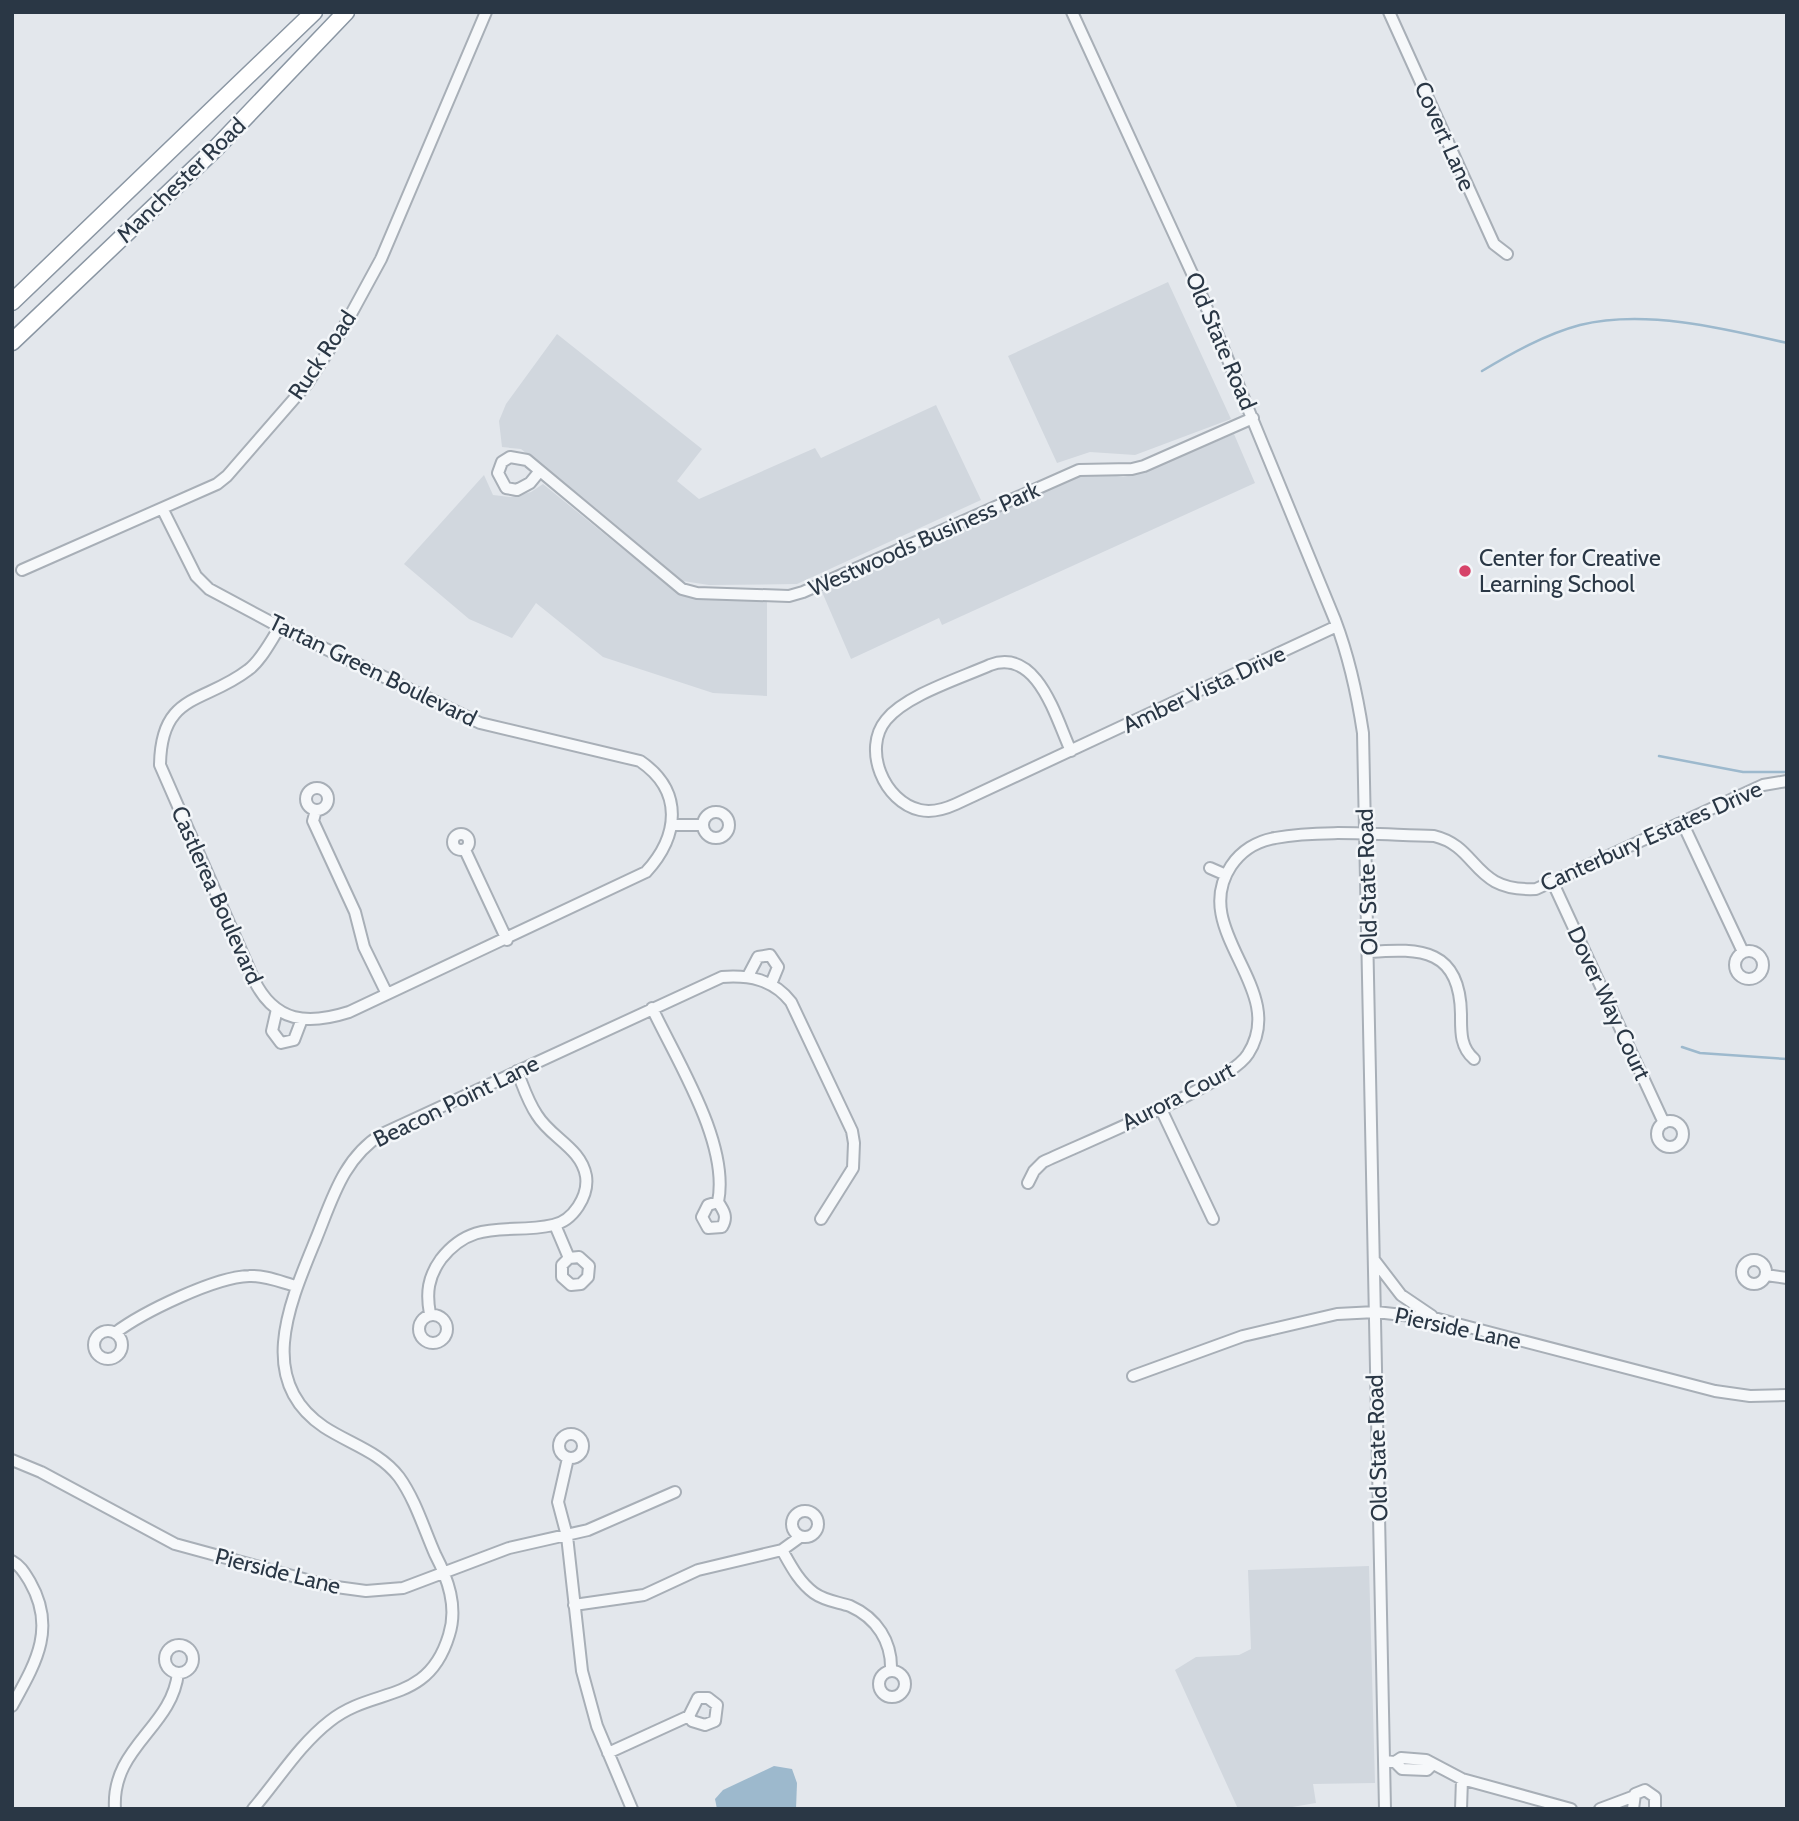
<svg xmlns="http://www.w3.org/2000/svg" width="1799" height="1821" font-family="Cabin,sans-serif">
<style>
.built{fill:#d1d7de}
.water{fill:#9db9cd}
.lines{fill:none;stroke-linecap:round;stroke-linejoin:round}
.stream{stroke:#9db9cd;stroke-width:2.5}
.minor-casing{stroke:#a8afb7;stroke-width:14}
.highway-casing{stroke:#8a96a3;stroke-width:19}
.minor{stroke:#f6f8fa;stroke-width:10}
.highway{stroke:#fff;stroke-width:16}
.poi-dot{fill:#d64369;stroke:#f3f6f9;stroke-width:2.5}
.labels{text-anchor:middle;stroke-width:5;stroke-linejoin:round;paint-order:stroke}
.street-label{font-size:23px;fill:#2a3745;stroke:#f3f6f9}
.poi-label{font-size:23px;fill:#2a3745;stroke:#f3f6f9;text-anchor:start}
</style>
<rect width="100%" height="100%" fill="#e3e7ec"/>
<path class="built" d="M1168 282 1231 419 1135 455 1090 452 1057 463 1008 356Z
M557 334 702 449 677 481 699 499 815 448 821 458 936 405 981 500 797 584 709 585 683 581 521 449 502 447 499 421 506 404Z
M1234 434 1255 483 942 625 939 618 851 659 822 592 1074 476 1095 472 1123 477 1138 474Z
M484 475 493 495 511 497 531 492 543 484 677 593 698 598 767 602V696L713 693 603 657 536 603 512 638 469 619 404 564Z
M1369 1566 1375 1783 1313 1784 1316 1803 1280 1809H1238L1175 1670 1196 1657 1239 1655 1251 1649 1248 1570Z"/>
<path class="water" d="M774 1766 792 1769 797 1783 796 1809H717L715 1799 723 1790Z"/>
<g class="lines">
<path class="stream" d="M1482 371C1512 353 1546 334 1580 325 1644 309 1723 328 1787 343
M1659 756 1743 772H1787
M1682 1047 1700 1053 1787 1059"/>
<g class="minor-casing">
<path id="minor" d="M1072 12 1196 282 1335 620C1349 657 1357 693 1363 733L1385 1809
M1389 12 1494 244 1507 254
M539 472 530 483 517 490 506 488 498 473 502 462 510 457 527 460 682 589 697 593 789 596 803 592 1079 470 1132 469 1144 466 1253 418
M163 510 196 576 209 589 280 627 480 723 640 761C684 791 679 836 646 872L349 1012C308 1025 275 1023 254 980L160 765C161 692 204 704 248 670 261 661 271 640 280 627
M22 570 217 484 227 476 307 384 344 327 381 259 486 12
M1071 751C1056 719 1038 647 990 665 961 678 906 695 886 720 862 749 884 802 920 810 933 813 945 809 956 804L1337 626
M306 799a11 11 0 1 1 22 0a11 11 0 1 1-22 0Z
M316 810 313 821 355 912 364 947 387 994
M703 825a13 13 0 1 1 26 0a13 13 0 1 1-26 0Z
M1682 822 1743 952
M673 825H703
M453 842a8 8 0 1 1 16 0a8 8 0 1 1-16 0Z
M465 850 507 940
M1210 868 1226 875
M1553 883 1664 1123
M1735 965a14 14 0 1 1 28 0a14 14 0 1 1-28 0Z
M1370 952C1421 948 1460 949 1461 1014 1461 1031 1460 1047 1474 1059
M748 976 758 957 770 955 778 967 771 984
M652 1008C677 1061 730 1144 718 1202L708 1205 702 1217 708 1228 722 1227C728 1217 724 1211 718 1202
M277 1009 272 1031 281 1043 294 1040 302 1019
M1160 1107 1213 1219
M1657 1134a13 13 0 1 1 26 0a13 13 0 1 1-26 0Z
M1028 1183 1034 1171 1043 1162C1083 1143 1230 1084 1248 1054 1290 989 1188 931 1231 866 1241 851 1257 841 1275 838 1321 829 1385 835 1434 836 1480 847 1471 892 1536 889L1763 785 1787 781
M555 1225 569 1258 562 1265V1277L571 1285 581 1284 588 1277 589 1266 579 1257 569 1258
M1742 1272a12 12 0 1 1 24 0a12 12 0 1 1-24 0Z
M1375 1261 1401 1295 1432 1316
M1766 1275 1787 1278
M430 1314C426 1293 428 1277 441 1259 474 1217 509 1235 553 1225 573 1221 589 1196 586 1176 581 1148 551 1138 537 1115 528 1102 523 1086 517 1071
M419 1329a14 14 0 1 1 28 0a14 14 0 1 1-28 0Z
M94 1345a14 14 0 1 1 28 0a14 14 0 1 1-28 0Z
M115 1333C143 1312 215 1277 249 1276 264 1275 281 1282 296 1286
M1133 1376 1243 1336 1337 1314 1376 1312 1438 1319 1715 1391 1750 1396 1787 1395
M559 1446a12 12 0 1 1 24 0a12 12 0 1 1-24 0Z
M568 1458 558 1502 567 1536 582 1671 597 1726 632 1809
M12 1460 41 1472 175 1544 329 1586 366 1591 403 1588 509 1548 588 1530 675 1492
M792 1524a13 13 0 1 1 26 0a13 13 0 1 1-26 0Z
M782 1550C791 1566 799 1582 814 1593 825 1601 838 1602 850 1606 877 1618 892 1642 891 1670
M12 1561C21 1566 25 1574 30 1582 57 1629 35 1664 12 1706
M574 1605 644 1595 698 1570 782 1550 800 1537
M165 1659a14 14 0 1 1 28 0a14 14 0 1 1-28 0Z
M879 1684a13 13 0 1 1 26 0a13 13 0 1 1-26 0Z
M608 1753 689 1716 698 1698H708L717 1705 715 1721 705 1725 692 1721 689 1716
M1384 1761 1395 1762 1401 1758 1426 1760 1462 1779 1571 1809
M1395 1762 1402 1769 1427 1770 1432 1765
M115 1809C111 1747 172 1728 178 1673
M253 1809C278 1780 299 1745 330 1721 374 1686 428 1705 449 1635 458 1607 448 1579 435 1554 424 1529 415 1499 399 1477 380 1452 350 1444 324 1427 254 1380 291 1300 316 1239 332 1200 343 1158 382 1134L722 977C749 975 773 979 791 1002L852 1131 854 1143 853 1168 821 1219
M1461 1809 1462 1779
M1600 1809 1632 1797
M1633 1809 1635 1794 1645 1790 1655 1797V1809"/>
</g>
<g class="highway-casing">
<path id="highway" d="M12 302 314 12
M12 342 217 147 346 12"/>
</g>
<use href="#minor" class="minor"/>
<use href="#highway" class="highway"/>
</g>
<circle class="poi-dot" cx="1465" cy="571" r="7"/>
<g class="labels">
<g class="street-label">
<text transform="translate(1445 136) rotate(66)" y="8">Covert Lane</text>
<text transform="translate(181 180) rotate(-44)" y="8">Manchester Road</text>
<text transform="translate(1221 341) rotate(67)" y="8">Old State Road</text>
<text transform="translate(322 355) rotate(-56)" y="8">Ruck Road</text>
<text transform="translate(924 539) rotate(-24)" y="8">Westwoods Business Park</text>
<text transform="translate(373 670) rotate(26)" y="8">Tartan Green Boulevard</text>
<text transform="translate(1204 689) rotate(-25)" y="8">Amber Vista Drive</text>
<text transform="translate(1651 836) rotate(-24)" y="8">Canterbury Estates Drive</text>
<text transform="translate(1367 882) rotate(-92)" y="8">Old State Road</text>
<text transform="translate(217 895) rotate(66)" y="8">Castlerea Boulevard</text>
<text transform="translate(1609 1003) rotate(65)" y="8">Dover Way Court</text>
<text transform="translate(1178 1096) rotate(-27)" y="8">Aurora Court</text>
<text transform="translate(456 1101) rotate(-26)" y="8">Beacon Point Lane</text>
<text transform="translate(1458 1328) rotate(12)" y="8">Pierside Lane</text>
<text transform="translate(1377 1448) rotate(-92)" y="8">Old State Road</text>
<text transform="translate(278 1571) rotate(14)" y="8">Pierside Lane</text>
</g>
<g class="poi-label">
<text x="1479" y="566">Center for Creative<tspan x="1479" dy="26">Learning School</tspan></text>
</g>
</g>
<rect width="1799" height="1821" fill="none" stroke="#2a3745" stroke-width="28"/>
</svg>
